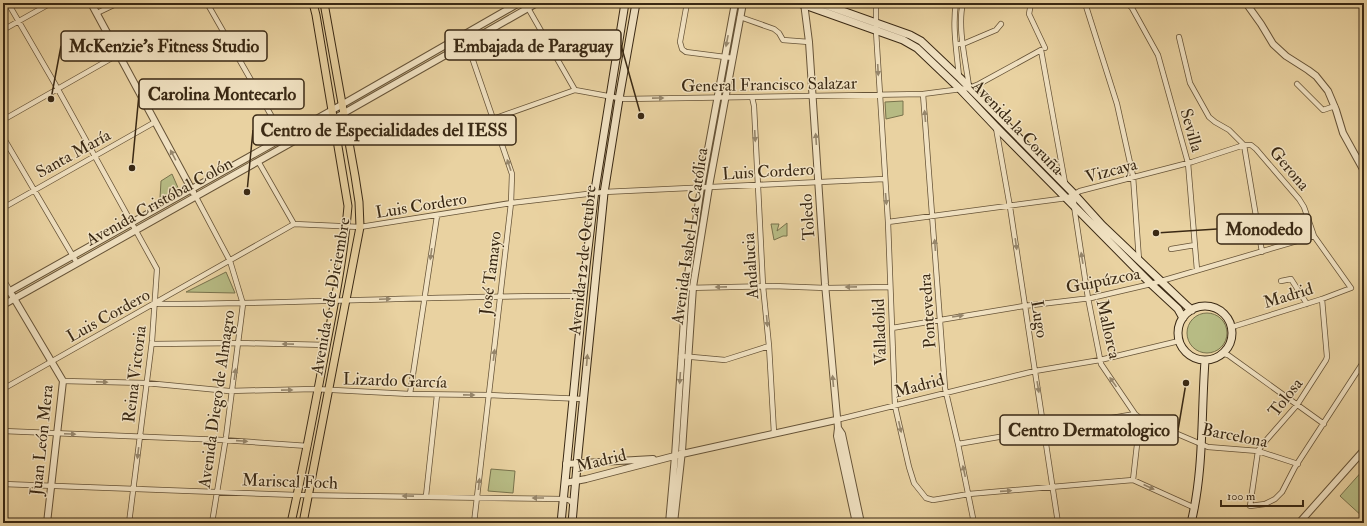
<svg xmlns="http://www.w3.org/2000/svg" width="1367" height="526" font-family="'IM FELL Double Pica',serif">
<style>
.green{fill:#b7bb84;stroke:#78724c}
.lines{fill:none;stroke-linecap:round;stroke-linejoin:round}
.minor-casing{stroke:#665337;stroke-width:6}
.tertiary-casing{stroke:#665337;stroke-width:8}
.secondary-casing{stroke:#3a2914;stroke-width:9}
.primary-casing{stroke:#3a2914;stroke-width:9}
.minor{stroke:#f1e2c2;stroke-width:4.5}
.tertiary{stroke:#f1e2c2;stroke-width:6}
.secondary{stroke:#f1e2c2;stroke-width:7}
.primary{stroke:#e9d2a1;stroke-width:7}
.oneway{fill:#96866b}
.labels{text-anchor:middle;stroke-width:3;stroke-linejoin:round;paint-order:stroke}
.street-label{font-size:17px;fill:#3a2914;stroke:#f1e2c2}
.leader{fill:none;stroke:#3a2914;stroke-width:1.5}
.callout-dot{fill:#3a2914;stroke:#f1e2c2;stroke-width:1.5}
.callout{fill:#f1e2c2;stroke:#3a2914;stroke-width:1.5}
.callout-label{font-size:18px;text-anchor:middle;font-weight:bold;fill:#3a2914}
</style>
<rect width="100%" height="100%" fill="#e9d2a1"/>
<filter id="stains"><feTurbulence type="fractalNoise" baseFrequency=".005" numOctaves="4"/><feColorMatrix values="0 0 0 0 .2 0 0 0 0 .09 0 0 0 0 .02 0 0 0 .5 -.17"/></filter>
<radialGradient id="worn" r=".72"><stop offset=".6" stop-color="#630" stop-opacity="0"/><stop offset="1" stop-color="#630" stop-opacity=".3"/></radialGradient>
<path class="green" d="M903 101V115L886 119 885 102Z
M172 174 179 190 160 198 161 181Z
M787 223V236H783L774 240 771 224H779L777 231Z
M226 272 235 293 186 292Z
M1187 333a20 20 0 1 1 40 0a20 20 0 1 1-40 0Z
M491 469 515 471 513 493 488 491Z
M1364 469V518L1340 496Z"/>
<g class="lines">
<g class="minor-casing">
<path id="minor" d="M8 3 55 84 157 269 152 341 129 523
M207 3 288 145
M687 3 680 42 682 49 686 52 733 58
M876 3V31L888 222 895 406 909 467 914 483 926 498 933 500 969 494 1133 480 1195 508
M956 3C952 27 957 53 959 77
M963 3C957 27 966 62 969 87
M1031 3 1029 14 1045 48
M1085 3 1117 104 1133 176 1139 260
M1130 6 1132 8 1158 55 1188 163 1197 270
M528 8 575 90
M97 13 118 3
M740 17 774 29 779 33 783 40 809 42
M3 30 51 3
M462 34 467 43 512 174 511 203 474 523
M1179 37 1190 83 1209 117 1215 122 1229 130 1244 145 1262 252
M956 44H963L996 30 1001 24
M1297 84 1323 110 1335 106
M923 94 945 388 958 444 974 523
M752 97 754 106 763 286 769 346 774 433
M493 119 575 90 624 99 923 94 969 88 979 84 1041 50 1065 183
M3 120 119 54
M996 128 1010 207 1058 523
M3 137 77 263
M258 161 294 224
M1074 194V206L1088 298 1101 364 1135 414 1140 418 1208 447 1258 451 1298 464
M196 197 230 261 243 304 226 437 212 523
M3 208 155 122
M888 222 1067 198 1080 191 1192 162 1244 145H1251L1256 149 1299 199 1304 207 1314 236 1351 288 1322 299 1232 327
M1171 249 1195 245
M3 279 10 291
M1281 281 1291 279 1307 304
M686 288 773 286 826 288 890 287
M1322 299 1327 357 1326 360 1297 405 1262 445 1258 451 1250 506 1265 504 1275 499 1282 492 1295 467 1364 361
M155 303 159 304C300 304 442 295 583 296
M892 328 1024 306 1091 298 1151 284 1314 236
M152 344 239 343 327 345
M1224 354 1228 355 1324 424
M681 356 725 360 769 346
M63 381 146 383 229 391 314 389 410 394 489 395 583 399
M3 389 294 224 360 227 511 203 604 192 884 179
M410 394 437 216
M836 420 1035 371 1100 360 1179 341
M3 431 223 440 308 446
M958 444 1135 414
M1133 480 1140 418
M3 484 297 495 563 499 569 500 574 505
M426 496 437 395"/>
</g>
<g class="tertiary-casing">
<path id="tertiary" d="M91 3 193 192
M804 3 809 42 825 284 838 428 837 436 856 523
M1246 3 1261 24 1273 44 1286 56 1308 70 1316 76 1328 91 1336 110 1343 133 1364 171
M3 295 343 104 519 3
M12 295 63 381 47 523
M3 305 344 113 537 3
M838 428 842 434 861 523
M566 464 653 459
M565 483 586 479 682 454 836 420
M669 523 675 456 686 288 701 187 735 3
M674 523 682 451 693 287 710 181 743 3
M1299 523 1364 450"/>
</g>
<g class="secondary-casing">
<path id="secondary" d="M799 3 903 40 917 48 960 89 996 127 1151 284 1178 309 1183 318
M820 3 910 35 921 41 960 78 1074 194 1102 225 1187 306 1192 310
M1178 333a27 27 0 1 1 54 0a27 27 0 1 1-54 0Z
M561 523 586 266 595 190 625 3
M572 523 578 454 604 193 619 99 636 3
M1191 523C1204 470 1201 415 1205 361"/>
</g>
<g class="primary-casing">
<path id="primary" d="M291 523C304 465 315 406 326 347 335 301 344 254 348 206L316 15 313 3
M303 523 360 227 359 202 355 176 324 3"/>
</g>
<use href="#minor" class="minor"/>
<use href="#tertiary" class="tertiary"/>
<use href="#secondary" class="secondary"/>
<use href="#primary" class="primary"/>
</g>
<defs><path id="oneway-solid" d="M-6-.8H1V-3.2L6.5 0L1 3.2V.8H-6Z"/></defs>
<g class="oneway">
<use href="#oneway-solid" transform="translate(727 41) rotate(101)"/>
<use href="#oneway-solid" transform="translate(878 70) rotate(87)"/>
<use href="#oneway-solid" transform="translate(658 98) rotate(-1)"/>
<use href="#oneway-solid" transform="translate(925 116) rotate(-95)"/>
<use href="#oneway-solid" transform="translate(755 136) rotate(87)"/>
<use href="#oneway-solid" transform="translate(816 139) rotate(-94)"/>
<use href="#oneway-solid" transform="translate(173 155) rotate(-118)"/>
<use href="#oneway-solid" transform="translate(509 165) rotate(-109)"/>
<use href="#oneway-solid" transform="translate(886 199) rotate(85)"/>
<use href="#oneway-solid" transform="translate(1016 244) rotate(82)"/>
<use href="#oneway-solid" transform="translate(935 245) rotate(-94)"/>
<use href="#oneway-solid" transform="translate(431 254) rotate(98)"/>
<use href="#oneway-solid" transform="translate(1082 258) rotate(-99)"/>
<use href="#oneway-solid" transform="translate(721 287) rotate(179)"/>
<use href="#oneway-solid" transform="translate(851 287) rotate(179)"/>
<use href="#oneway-solid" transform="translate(385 299) rotate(-2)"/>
<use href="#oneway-solid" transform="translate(958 316) rotate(-9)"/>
<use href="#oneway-solid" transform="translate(767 321) rotate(85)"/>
<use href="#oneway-solid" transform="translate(288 344) rotate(-179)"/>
<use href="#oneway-solid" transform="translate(494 355) rotate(-83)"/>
<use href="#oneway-solid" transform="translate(587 360) rotate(-85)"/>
<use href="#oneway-solid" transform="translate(235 374) rotate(-82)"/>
<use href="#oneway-solid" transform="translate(680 378) rotate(94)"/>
<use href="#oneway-solid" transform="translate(833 381) rotate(-95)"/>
<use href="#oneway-solid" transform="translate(102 382) rotate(2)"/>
<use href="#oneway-solid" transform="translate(1113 382) rotate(-125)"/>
<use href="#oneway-solid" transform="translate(1038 387) rotate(81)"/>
<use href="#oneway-solid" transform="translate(287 390) rotate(-1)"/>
<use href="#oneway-solid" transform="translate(469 395) rotate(1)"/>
<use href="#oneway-solid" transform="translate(900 427) rotate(77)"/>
<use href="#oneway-solid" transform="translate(70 434) rotate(2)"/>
<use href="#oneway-solid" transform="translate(242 441) rotate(4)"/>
<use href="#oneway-solid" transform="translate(138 453) rotate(97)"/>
<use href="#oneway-solid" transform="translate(964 471) rotate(-102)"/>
<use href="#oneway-solid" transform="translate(479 484) rotate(-84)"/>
<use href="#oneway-solid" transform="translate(1149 487) rotate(25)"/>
<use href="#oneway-solid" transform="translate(1006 491) rotate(-4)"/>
<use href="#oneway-solid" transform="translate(408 496) rotate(-179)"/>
<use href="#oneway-solid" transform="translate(538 498) rotate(-180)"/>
</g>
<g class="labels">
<g class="street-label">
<text transform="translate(769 84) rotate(-1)" y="6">General Francisco Salazar</text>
<text transform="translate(1018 127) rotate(46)" y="6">Avenida la Coruña</text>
<text transform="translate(1192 130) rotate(74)" y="6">Sevilla</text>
<text transform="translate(73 153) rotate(-29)" y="6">Santa María</text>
<text transform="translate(1290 168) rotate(50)" y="6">Gerona</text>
<text transform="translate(1111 170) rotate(-15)" y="6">Vizcaya</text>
<text transform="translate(768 171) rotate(-3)" y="6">Luis Cordero</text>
<text transform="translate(159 201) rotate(-29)" y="6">Avenida Cristóbal Colón</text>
<text transform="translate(421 205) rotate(-9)" y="6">Luis Cordero</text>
<text transform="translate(807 217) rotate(-94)" y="6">Toledo</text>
<text transform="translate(689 236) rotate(-82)" y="6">Avenida Isabel La Católica</text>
<text transform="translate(582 260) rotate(-84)" y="6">Avenida 12 de Octubre</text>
<text transform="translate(750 266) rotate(-94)" y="6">Andalucia</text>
<text transform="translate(490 273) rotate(-83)" y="6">José Tamayo</text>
<text transform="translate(1103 280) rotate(-11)" y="6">Guipúzcoa</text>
<text transform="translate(1288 295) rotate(-17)" y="6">Madrid</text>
<text transform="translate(330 296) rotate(-80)" y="6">Avenida 6 de Diciembre</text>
<text transform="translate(927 311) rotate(-94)" y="6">Pontevedra</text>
<text transform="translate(108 315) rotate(-29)" y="6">Luis Cordero</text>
<text transform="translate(1040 319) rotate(81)" y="6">Lugo</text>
<text transform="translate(1109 329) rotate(77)" y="6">Mallorca</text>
<text transform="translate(879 332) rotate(-92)" y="6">Valladolid</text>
<text transform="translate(134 374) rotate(-83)" y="6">Reina Victoria</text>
<text transform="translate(395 380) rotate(2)" y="6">Lizardo García</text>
<text transform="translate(919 385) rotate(-15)" y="6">Madrid</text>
<text transform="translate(1285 397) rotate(-52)" y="6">Tolosa</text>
<text transform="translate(216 399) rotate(-82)" y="6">Avenida Diego de Almagro</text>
<text transform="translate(1235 435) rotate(11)" y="6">Barcelona</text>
<text transform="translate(41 440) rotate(-84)" y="6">Juan León Mera</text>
<text transform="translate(601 460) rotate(-14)" y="6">Madrid</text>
<text transform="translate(290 481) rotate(2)" y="6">Mariscal Foch</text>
</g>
</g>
<path class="leader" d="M641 116L621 45M51 99L61 46M132 168L139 94M247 192L253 130M1156 233L1217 229M1186 383L1178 430"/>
<g class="callout-dot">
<circle cx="641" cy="116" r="4"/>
<circle cx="51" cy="99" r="4"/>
<circle cx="132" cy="168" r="4"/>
<circle cx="247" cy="192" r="4"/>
<circle cx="1156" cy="233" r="4"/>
<circle cx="1186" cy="383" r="4"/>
</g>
<g class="callout">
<rect x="445" y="30" width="176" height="30" rx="4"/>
<rect x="61" y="31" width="206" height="30" rx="4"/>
<rect x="139" y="79" width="165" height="30" rx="4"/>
<rect x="253" y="115" width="263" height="30" rx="4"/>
<rect x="1217" y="214" width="94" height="30" rx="4"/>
<rect x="1000" y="415" width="178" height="30" rx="4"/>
</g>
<g class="callout-label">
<text x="533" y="52">Embajada de Paraguay</text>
<text x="164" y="52">McKenzie's Fitness Studio</text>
<text x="222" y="100">Carolina Montecarlo</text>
<text x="384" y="136">Centro de Especialidades del IESS</text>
<text x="1264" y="235">Monodedo</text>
<text x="1089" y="436">Centro Dermatologico</text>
</g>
<rect width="1367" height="526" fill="none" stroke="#e9d2a1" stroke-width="16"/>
<rect x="4" y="4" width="1359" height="518" fill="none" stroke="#3a2914" stroke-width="2"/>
<rect x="8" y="8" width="1351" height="510" fill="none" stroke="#3a2914"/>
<path d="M1221 500v6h82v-6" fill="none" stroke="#3a2914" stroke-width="2"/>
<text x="1227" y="500" font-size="12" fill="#3a2914" stroke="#f1e2c2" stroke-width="3" paint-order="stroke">100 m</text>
<rect width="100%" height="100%" filter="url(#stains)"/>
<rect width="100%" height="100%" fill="url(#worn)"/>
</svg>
